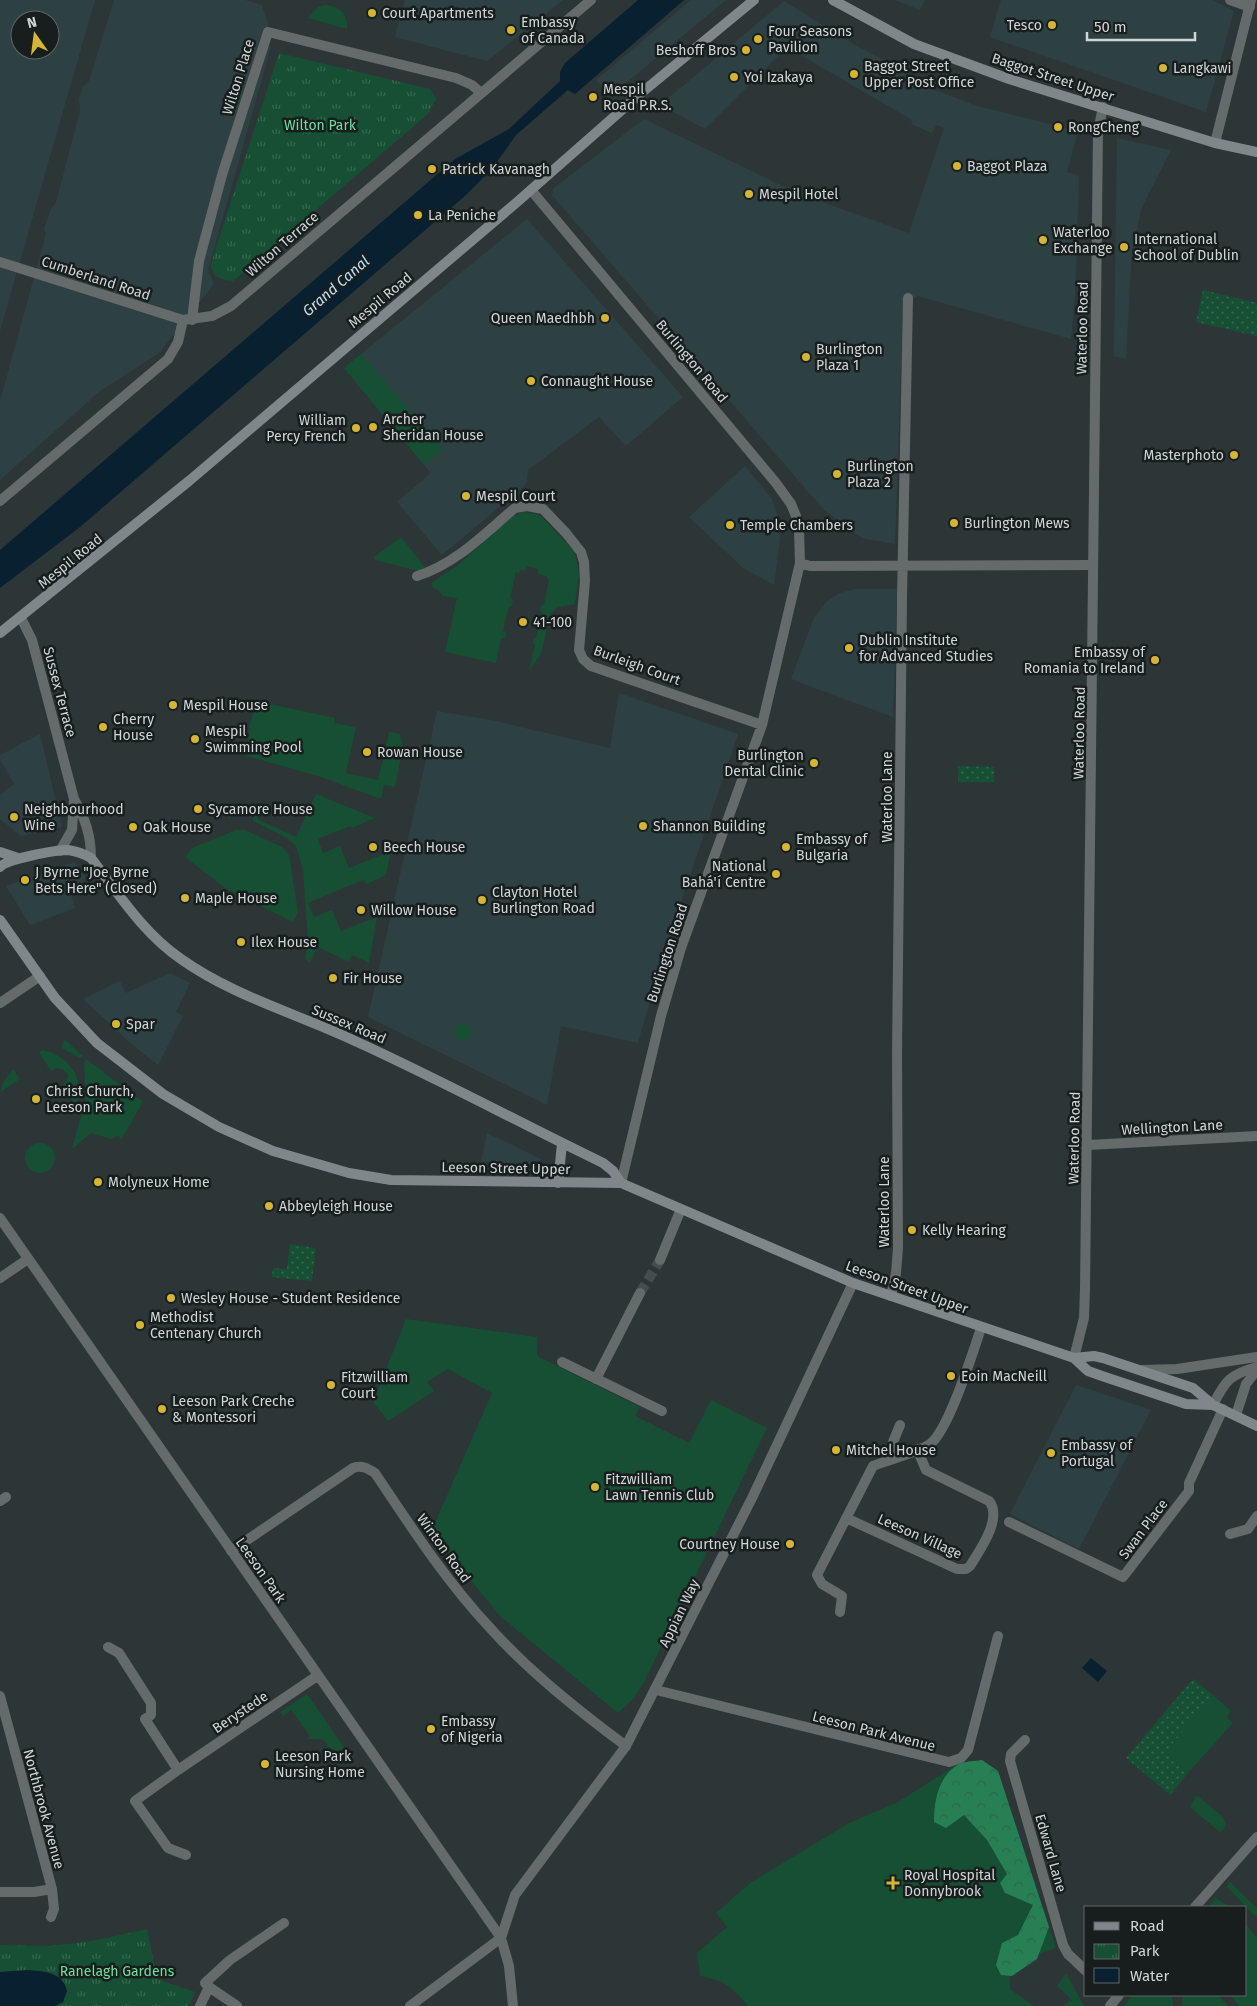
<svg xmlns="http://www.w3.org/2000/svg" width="1257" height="2006" font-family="'Fira Sans',sans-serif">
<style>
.built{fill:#2e4142;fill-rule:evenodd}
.grass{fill:#164f33}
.forest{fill:url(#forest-crowns)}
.park{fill:url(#park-tufts)}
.garden{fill:url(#garden-dots)}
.water{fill:#092030}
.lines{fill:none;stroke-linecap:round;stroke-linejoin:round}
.minor-tunnel{stroke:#444e4f;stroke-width:10;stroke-dasharray:10 5;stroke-linecap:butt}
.minor{stroke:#656a6b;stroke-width:10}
.tertiary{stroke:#656a6b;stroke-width:10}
.secondary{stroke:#80878a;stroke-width:10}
.poi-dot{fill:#d5b534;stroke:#181d1d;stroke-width:2}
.labels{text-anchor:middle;stroke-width:5;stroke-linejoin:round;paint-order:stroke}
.poi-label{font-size:14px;fill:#cfd6d6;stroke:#181d1d;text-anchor:start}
.street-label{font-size:14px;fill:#cfd6d6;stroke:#181d1d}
.park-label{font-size:14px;fill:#6cdea1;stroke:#181d1d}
.water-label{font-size:15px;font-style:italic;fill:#bcdffc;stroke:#181d1d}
</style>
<defs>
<pattern id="forest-crowns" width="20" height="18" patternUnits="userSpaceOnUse" patternTransform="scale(1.25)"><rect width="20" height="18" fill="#277f54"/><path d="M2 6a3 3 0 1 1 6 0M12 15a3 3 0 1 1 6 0" fill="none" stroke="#30664c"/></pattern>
<pattern id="park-tufts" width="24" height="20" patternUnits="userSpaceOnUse" patternTransform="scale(1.25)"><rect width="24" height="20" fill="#164f33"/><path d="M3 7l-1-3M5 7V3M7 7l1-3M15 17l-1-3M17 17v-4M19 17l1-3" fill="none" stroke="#376850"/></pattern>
<pattern id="garden-dots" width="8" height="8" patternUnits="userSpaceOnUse" patternTransform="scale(1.25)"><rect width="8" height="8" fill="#164f33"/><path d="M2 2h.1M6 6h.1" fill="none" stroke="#376850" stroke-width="1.8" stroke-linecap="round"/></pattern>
</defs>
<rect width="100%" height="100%" fill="#2c3637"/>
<path class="built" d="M0 0H95L0 331ZM20 20H50V50H20Z
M114 0H245L262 5 268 25 263 45 271 47 208 270 214 284 159 353 100 391 0 480V401L46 234 44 229 51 209 56 202 80 111 79 99 83 87 89 81Z
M405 0H563L487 61 395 37Z
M691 0H726L610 96 596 80Z
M894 0H925L920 10Z
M1001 0H1213L1234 11 1206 112 990 37Z
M784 1 848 41 919 79 917 83 974 105 1078 131 1067 172 1079 176 1075 297 1071 339 918 296 903 303 895 544 862 538 824 510 552 195 554 188 644 119 797 193 909 233 944 128 936 125 932 133 911 124 912 120 787 47 705 129 660 105Z
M1117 138 1171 150 1142 207 1132 249 1126 359 1114 356Z
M527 219 683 397 626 446 599 417 528 470 527 482 521 489 442 555 397 502 431 473 344 368Z
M745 466 772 499 778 516 780 538 774 585 743 568 689 517Z
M854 589H897L893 717 791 679 814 618 827 601 840 593Z
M619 693 738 734 665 949 638 1043 561 1026 547 1105 368 1017 437 711 491 720 610 748Z
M40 734 62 827 21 836 0 819V795L14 784 0 760V755Z
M75 862 85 877 82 883 69 889 75 908 30 925 6 886Z
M170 973 190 983 176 1012 183 1016 158 1065 129 1042 83 999 120 981 126 993Z
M487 1133 541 1159 540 1165 481 1162Z
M1076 1385 1151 1410 1079 1549 1010 1514Z"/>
<path class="grass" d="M325 5C339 6 349 14 347 29L308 18 318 7Z
M361 354 443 449 424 465 344 368Z
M523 512 536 514 542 517 574 551 576 558 579 574 575 604 558 607 551 613 541 654 529 671 535 645 533 644 534 638H536L542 612 540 611 541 605H544L549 579H547V576L537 574 538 569 527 566 525 571 520 570 519 573 516 572 510 598 513 599 512 606H509L503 631 506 632 505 638H501L496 663 445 652 457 598 443 596 439 590 433 588 431 583 458 565 510 518Z
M401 537 427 570 419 571 375 560 374 557Z
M251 700 335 718 334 723 356 727 346 773 378 780 389 732 400 734 403 746 395 787 384 785 381 799 321 777 247 756 250 723 255 709Z
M316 794 375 818 352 828 350 826 318 839 323 853 340 846 349 868 391 851 386 875 367 884 363 880 308 903 314 917 332 910 341 931 377 917 369 963 352 955 349 962 318 947 310 962 305 959 308 941 303 870 296 846 287 838 253 821V818L261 803 263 804 257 819 296 837Z
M236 830H245L282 847 289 855 298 912 293 922 225 888 185 857 192 848Z
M455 1032a8 8 0 1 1 16 0a8 8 0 1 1-16 0Z
M65 1040 83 1056 81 1058 61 1048Z
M43 1050C68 1055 87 1079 76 1105L62 1086 66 1082 68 1075 63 1069 56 1068 51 1071 39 1052Z
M86 1059 143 1102 121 1140 118 1136 111 1139 91 1133 72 1149 86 1097 84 1064Z
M13 1069 20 1079 0 1092 3 1083Z
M25 1158a15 15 0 1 1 30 0a15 15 0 1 1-30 0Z
M406 1319 537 1337V1356L640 1407 635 1416 689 1443 711 1400 767 1428 644 1682 634 1698 618 1713 500 1616 431 1532 492 1393 448 1369 427 1382 434 1391 388 1421 373 1402Z
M307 1694 344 1747 339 1752 330 1748 322 1739H307L310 1736 291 1710 283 1716 280 1712Z
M1213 1695 1231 1711 1227 1717 1233 1723 1188 1773 1165 1753Z
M982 1760 998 1771 1056 1948 1021 1960 1010 1974V1989L1034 2006H748C732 1987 725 1980 700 1976L697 1953 727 1927 716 1913 750 1883 849 1823 898 1802 956 1765Z
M1196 1796 1199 1797 1223 1817 1226 1825 1221 1833 1190 1807Z
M1229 1881 1257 1908V1918L1227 1887Z
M1216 1898 1230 1907H1207Z
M1246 1924 1257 1938V2006H1239L1230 1995H1246Z
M1066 1973 1084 2006H1061H1064L1071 1999 1057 1986Z
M1133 1995H1172L1173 2006H1124Z
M1182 1995H1218L1228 2006H1182Z"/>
<path class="forest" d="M982 1760 998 1771 1049 1927 1037 1959 1012 1976 1001 1975 996 1965 1002 1943 1018 1935 1033 1905 1005 1893 1000 1883 1007 1874 987 1840 964 1815 946 1828 934 1822C934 1802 938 1778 956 1766 962 1761 975 1761 982 1760Z"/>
<path class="park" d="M279 53 430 89 436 99 428 114 233 281 225 280 215 276 211 266 214 254Z
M147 1929 157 1979 195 1992 189 2006H0V1945L50 1946 93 1941Z"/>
<path class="garden" d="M1203 290 1257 303V336L1196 322Z
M958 766 994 767V782H958Z
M290 1244 316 1248 312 1281 272 1277 273 1268 287 1269Z
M1193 1679 1213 1695 1165 1753 1188 1773 1170 1795 1126 1758Z"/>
<path class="water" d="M638 0H684L575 94 568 90 516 135 492 169 466 195 80 527 0 588V550L455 159 509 129 560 81V72L565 63Z
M1091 1658 1107 1671 1098 1682 1082 1668Z
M27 1970C42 1971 64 1972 67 1991L63 2002 55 2006H0V1972Z"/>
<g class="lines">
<path class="minor-tunnel" d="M640 1293 660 1260"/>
<path class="minor" d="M1230 0 1250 7
M531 190 776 483 791 504 796 516 799 530 800 563 762 725 681 948 661 1016 621 1183
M0 262 183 320
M192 320 199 261 222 175 268 32 456 78 472 85 480 92
M800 563 810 566 1093 565
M417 576C456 564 485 533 515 508L527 506 543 509 566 533 581 552 584 562 585 581 579 650 583 659 591 666 762 725
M1088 1145 1257 1136
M0 1218 501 1938 509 1966 513 2006
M660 1260 681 1209
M0 1278 28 1259
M891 1296 896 1273 898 1248 897 1054 902 598 908 298
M562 1362 662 1411
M1142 1370 1177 1369 1257 1357
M596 1379 640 1293
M1213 1405C1225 1381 1230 1374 1257 1367
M1236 1415 1246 1384 1257 1370
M896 1456 893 1442 900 1425
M0 1501 6 1497
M846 1518 957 1569H966L970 1566C980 1550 1003 1518 989 1501L926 1470 917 1449
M1009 1522 1123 1577 1189 1491V1483L1223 1409
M1230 1534 1248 1529 1257 1516
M231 1551 353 1468C362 1465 367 1468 375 1473 411 1527 446 1581 491 1629 531 1673 579 1711 626 1746
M840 1612 842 1596 822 1584 817 1575 873 1466C888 1460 919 1452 930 1444 949 1430 973 1352 981 1328
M108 1647 119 1653 151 1703V1715L145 1719 178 1770 317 1676
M656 1690 949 1762 961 1758 968 1750 998 1636
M0 1696 52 1889 54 1909 51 1917
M1025 1740 1011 1754 1010 1761 1063 1945 1068 1954 1086 1971
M178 1770 135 1801 168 1848 186 1855
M0 1892H34L52 1889
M1195 1907 1257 1837
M209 1987 237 2006
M200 2006 209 1987 205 1983 230 1960 284 1923
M1110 2006 1119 1995"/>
<path class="tertiary" d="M1215 143 1251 0
M0 501 168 359 178 342 183 320 212 316 231 306 591 0
M21 618 32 640 74 799C85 818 91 835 91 858
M60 851 72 830 74 800
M0 1003 40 976
M1074 1358 1084 1318 1085 1289 1098 131 1103 107
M410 2006 501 1938 515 1895 626 1746 752 1498 853 1283"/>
<path class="secondary" d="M833 0 914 44 1009 79 1215 143 1257 152
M0 633 189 481 516 203 640 94 754 0
M0 852 18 858
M0 867C6 859 56 850 68 850 76 851 84 854 91 858 118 893 143 933 181 959 233 996 298 1014 355 1041 439 1079 520 1123 603 1163L613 1171 621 1183
M0 920 55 998 97 1043 163 1094 219 1127 273 1151 349 1173 391 1180 621 1183 853 1283 1074 1358 1088 1371 1102 1376 1186 1404 1213 1405
M558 1183 562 1144
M1074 1358 1094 1356 1103 1358 1193 1388 1213 1405 1257 1426"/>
</g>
<g class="poi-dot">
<circle cx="372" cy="13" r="5"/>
<circle cx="1052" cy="25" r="5"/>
<circle cx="511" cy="30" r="5"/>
<circle cx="758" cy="39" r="5"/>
<circle cx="746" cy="50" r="5"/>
<circle cx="1163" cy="68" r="5"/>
<circle cx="854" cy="74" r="5"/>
<circle cx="734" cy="77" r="5"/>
<circle cx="593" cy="97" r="5"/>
<circle cx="1058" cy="127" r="5"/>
<circle cx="957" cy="166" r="5"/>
<circle cx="432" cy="169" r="5"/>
<circle cx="749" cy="194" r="5"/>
<circle cx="418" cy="215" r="5"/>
<circle cx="1043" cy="240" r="5"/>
<circle cx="1124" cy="247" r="5"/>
<circle cx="605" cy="318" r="5"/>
<circle cx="806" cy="357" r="5"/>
<circle cx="531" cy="381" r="5"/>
<circle cx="373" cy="427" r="5"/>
<circle cx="356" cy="428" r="5"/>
<circle cx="1234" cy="455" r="5"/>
<circle cx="837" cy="474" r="5"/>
<circle cx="466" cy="496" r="5"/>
<circle cx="954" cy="523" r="5"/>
<circle cx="730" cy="525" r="5"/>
<circle cx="523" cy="622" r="5"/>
<circle cx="849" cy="648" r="5"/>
<circle cx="1155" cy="660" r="5"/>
<circle cx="173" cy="705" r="5"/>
<circle cx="103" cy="727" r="5"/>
<circle cx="195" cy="739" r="5"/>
<circle cx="367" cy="752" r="5"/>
<circle cx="814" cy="763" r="5"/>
<circle cx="198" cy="809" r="5"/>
<circle cx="14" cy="817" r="5"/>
<circle cx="643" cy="826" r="5"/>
<circle cx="133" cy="827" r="5"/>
<circle cx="373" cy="847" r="5"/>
<circle cx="786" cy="847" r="5"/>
<circle cx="776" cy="874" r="5"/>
<circle cx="25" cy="880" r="5"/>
<circle cx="185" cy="898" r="5"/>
<circle cx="482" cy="900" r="5"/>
<circle cx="361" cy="910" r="5"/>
<circle cx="241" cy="942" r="5"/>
<circle cx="333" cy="978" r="5"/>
<circle cx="116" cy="1024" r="5"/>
<circle cx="36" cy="1099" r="5"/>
<circle cx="98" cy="1182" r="5"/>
<circle cx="269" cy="1206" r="5"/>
<circle cx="912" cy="1230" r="5"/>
<circle cx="171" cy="1298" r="5"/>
<circle cx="140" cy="1325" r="5"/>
<circle cx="951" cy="1376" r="5"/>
<circle cx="331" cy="1385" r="5"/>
<circle cx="162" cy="1409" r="5"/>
<circle cx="836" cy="1450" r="5"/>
<circle cx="1051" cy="1453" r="5"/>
<circle cx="595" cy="1487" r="5"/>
<circle cx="790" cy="1544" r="5"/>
<circle cx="431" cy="1729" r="5"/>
<circle cx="265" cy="1764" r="5"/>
<path d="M890.5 1875.5h5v5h5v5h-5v5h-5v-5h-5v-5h5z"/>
</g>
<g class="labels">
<g class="poi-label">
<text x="382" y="18">Court Apartments</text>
<text x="521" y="27">Embassy<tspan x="521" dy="16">of Canada</tspan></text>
<text x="1042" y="30" text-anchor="end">Tesco</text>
<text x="768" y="36">Four Seasons<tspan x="768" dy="16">Pavilion</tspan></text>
<text x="736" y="55" text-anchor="end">Beshoff Bros</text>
<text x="864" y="71">Baggot Street<tspan x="864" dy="16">Upper Post Office</tspan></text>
<text x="1173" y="73">Langkawi</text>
<text x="744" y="82">Yoi Izakaya</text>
<text x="603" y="94">Mespil<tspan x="603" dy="16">Road P.R.S.</tspan></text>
<text x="1068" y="132">RongCheng</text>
<text x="967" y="171">Baggot Plaza</text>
<text x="442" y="174">Patrick Kavanagh</text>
<text x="759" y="199">Mespil Hotel</text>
<text x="428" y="220">La Peniche</text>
<text x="1053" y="237">Waterloo<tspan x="1053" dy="16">Exchange</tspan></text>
<text x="1134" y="244">International<tspan x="1134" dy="16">School of Dublin</tspan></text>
<text x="595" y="323" text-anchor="end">Queen Maedhbh</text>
<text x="816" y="354">Burlington<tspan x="816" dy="16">Plaza 1</tspan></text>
<text x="541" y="386">Connaught House</text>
<text x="383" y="424">Archer<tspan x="383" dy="16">Sheridan House</tspan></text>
<text x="346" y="425" text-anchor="end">William<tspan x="346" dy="16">Percy French</tspan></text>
<text x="1224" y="460" text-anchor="end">Masterphoto</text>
<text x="847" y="471">Burlington<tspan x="847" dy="16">Plaza 2</tspan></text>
<text x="476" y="501">Mespil Court</text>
<text x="964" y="528">Burlington Mews</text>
<text x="740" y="530">Temple Chambers</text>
<text x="533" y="627">41-100</text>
<text x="859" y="645">Dublin Institute<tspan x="859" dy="16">for Advanced Studies</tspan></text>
<text x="1145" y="657" text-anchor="end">Embassy of<tspan x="1145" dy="16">Romania to Ireland</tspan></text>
<text x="183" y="710">Mespil House</text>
<text x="113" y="724">Cherry<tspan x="113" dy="16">House</tspan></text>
<text x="205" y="736">Mespil<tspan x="205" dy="16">Swimming Pool</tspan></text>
<text x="377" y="757">Rowan House</text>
<text x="804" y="760" text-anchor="end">Burlington<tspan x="804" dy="16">Dental Clinic</tspan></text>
<text x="24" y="814">Neighbourhood<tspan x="24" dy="16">Wine</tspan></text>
<text x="208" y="814">Sycamore House</text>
<text x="653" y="831">Shannon Building</text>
<text x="143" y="832">Oak House</text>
<text x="796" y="844">Embassy of<tspan x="796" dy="16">Bulgaria</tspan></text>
<text x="383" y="852">Beech House</text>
<text x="766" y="871" text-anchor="end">National<tspan x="766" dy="16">Bahá'í Centre</tspan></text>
<text x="35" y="877">J Byrne "Joe Byrne<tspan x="35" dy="16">Bets Here" (Closed)</tspan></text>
<text x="492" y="897">Clayton Hotel<tspan x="492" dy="16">Burlington Road</tspan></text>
<text x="195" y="903">Maple House</text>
<text x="371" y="915">Willow House</text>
<text x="251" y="947">Ilex House</text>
<text x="343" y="983">Fir House</text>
<text x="126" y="1029">Spar</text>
<text x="46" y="1096">Christ Church,<tspan x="46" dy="16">Leeson Park</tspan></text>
<text x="108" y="1187">Molyneux Home</text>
<text x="279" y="1211">Abbeyleigh House</text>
<text x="922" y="1235">Kelly Hearing</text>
<text x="181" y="1303">Wesley House - Student Residence</text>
<text x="150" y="1322">Methodist<tspan x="150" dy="16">Centenary Church</tspan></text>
<text x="961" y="1381">Eoin MacNeill</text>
<text x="341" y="1382">Fitzwilliam<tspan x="341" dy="16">Court</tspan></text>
<text x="172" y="1406">Leeson Park Creche<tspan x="172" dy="16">&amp; Montessori</tspan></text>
<text x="1061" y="1450">Embassy of<tspan x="1061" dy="16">Portugal</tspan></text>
<text x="846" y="1455">Mitchel House</text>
<text x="605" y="1484">Fitzwilliam<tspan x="605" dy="16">Lawn Tennis Club</tspan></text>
<text x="780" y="1549" text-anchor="end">Courtney House</text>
<text x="441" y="1726">Embassy<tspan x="441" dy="16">of Nigeria</tspan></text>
<text x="275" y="1761">Leeson Park<tspan x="275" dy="16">Nursing Home</tspan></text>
<text x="904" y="1880">Royal Hospital<tspan x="904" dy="16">Donnybrook</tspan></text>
</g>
<g class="street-label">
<text transform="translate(238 77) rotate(-73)" y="5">Wilton Place</text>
<text transform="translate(1053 77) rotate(18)" y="5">Baggot Street Upper</text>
<text transform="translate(282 244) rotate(-41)" y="5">Wilton Terrace</text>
<text transform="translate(96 278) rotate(18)" y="5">Cumberland Road</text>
<text transform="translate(380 300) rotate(-40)" y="5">Mespil Road</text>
<text transform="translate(1082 328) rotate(-89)" y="5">Waterloo Road</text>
<text transform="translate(692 361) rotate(50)" y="5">Burlington Road</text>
<text transform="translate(70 561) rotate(-39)" y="5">Mespil Road</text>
<text transform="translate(637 665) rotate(20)" y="5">Burleigh Court</text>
<text transform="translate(60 692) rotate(75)" y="5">Sussex Terrace</text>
<text transform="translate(1079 733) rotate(-89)" y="5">Waterloo Road</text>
<text transform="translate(887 797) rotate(-90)" y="5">Waterloo Lane</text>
<text transform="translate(667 953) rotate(-72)" y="5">Burlington Road</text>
<text transform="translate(349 1024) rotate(23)" y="5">Sussex Road</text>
<text transform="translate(1172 1127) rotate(-3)" y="5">Wellington Lane</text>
<text transform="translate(1074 1138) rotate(-89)" y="5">Waterloo Road</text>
<text transform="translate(506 1168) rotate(1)" y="5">Leeson Street Upper</text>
<text transform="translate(884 1202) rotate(-90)" y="5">Waterloo Lane</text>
<text transform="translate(907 1287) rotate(20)" y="5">Leeson Street Upper</text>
<text transform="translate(1143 1529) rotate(-53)" y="5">Swan Place</text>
<text transform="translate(920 1536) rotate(24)" y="5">Leeson Village</text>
<text transform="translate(444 1548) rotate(54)" y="5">Winton Road</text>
<text transform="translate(261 1570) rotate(55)" y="5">Leeson Park</text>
<text transform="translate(679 1613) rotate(-64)" y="5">Appian Way</text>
<text transform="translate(240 1712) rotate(-34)" y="5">Berystede</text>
<text transform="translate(874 1731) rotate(14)" y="5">Leeson Park Avenue</text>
<text transform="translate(44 1809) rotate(75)" y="5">Northbrook Avenue</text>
<text transform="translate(1051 1853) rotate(74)" y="5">Edward Lane</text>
</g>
<g class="park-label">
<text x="320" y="130">Wilton Park</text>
<text x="117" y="1976">Ranelagh Gardens</text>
</g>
<g class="water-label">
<text transform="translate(336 286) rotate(-41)" y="5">Grand Canal</text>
</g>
</g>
<rect x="1084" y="1906" width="162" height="90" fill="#181d1d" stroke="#616767"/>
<rect x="1094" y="1922" width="25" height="8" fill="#80878a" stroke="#616767"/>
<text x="1130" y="1931" font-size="15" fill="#cfd6d6">Road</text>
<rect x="1094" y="1944" width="25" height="15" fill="url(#park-tufts)" stroke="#616767"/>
<text x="1130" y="1956" font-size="15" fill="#cfd6d6">Park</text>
<rect x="1094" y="1968" width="25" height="15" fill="#092030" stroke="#616767"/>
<text x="1130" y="1981" font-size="15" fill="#cfd6d6">Water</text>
<g transform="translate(35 35) rotate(346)"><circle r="24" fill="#181d1d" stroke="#616767"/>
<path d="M0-4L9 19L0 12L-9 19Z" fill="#d5b534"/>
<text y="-8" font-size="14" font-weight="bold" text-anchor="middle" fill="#cfd6d6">N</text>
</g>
<path d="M1087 32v8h108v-8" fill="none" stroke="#cfd6d6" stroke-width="2.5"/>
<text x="1094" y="32" font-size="15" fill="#cfd6d6" stroke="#181d1d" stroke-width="4" paint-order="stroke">50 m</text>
</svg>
